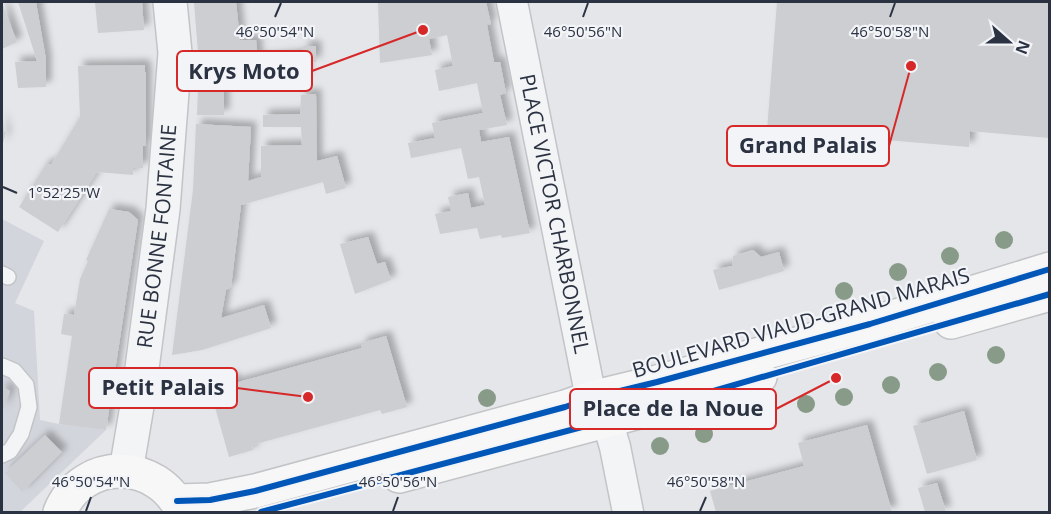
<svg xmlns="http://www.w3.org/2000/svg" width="1051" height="514" font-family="'Open Sans',sans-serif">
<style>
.built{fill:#d3d5dc}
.building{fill:#ccced1;filter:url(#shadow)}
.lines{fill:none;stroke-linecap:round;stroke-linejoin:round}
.service-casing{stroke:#c2c4c7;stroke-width:18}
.minor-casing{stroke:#c2c4c7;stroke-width:33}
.tertiary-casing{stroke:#c2c4c7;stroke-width:36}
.secondary-casing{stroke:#c2c4c7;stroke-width:36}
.service{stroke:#f3f4f6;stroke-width:15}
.minor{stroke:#f3f4f6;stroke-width:30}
.tertiary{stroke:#f3f4f6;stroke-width:33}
.secondary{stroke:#f7f7f7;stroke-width:33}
.cycleway-casing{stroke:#f2f4f8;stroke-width:10}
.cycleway{stroke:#0057b8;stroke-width:6}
.tree{fill:#889b88}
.ticks{fill:none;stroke:#2b3242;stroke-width:2}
.labels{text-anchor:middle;stroke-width:4.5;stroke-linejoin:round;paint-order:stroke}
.street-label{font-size:21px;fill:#2b3242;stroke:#f2f4f8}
.ticks-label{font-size:15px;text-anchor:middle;fill:#2b3242;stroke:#f2f4f8;stroke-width:4.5;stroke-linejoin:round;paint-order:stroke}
.leader{fill:none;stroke:#d62828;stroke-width:2}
.callout-dot{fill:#d62828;stroke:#f2f4f8;stroke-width:2}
.callout{fill:#f2f4f8;stroke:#d62828;stroke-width:2}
.callout-label{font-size:22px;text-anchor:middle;font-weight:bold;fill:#2b3242}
</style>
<defs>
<filter id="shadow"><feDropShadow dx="5.5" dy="-5.5" stdDeviation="3" flood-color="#0004"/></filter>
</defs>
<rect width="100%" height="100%" fill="#e4e6e9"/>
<path class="built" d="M2 219 44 241 15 303 34 311 40 420 59 424 106 430 20 512H2Z"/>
<path class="building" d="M18 2H36L46 60V87L18 88 15 62 37 61Z
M95 2H142L144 30 98 33Z
M194 2H236L240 40H256L258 59 304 54 303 46H316V62L306 63V78L289 73 288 67 282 68V79L224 84V115H197L199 65Z
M378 2H486L491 24 487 25 494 62H500L506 93 500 95 507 125 479 130 481 142 509 137 530 233 502 238 501 235 480 239 477 228 440 234 435 214 451 211 448 197 468 193 471 208 485 205 479 177 468 179 461 148 411 158 408 143 435 138 432 123 483 113 477 83 439 91 435 70 453 66 447 35 429 39 432 55 380 63Z
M777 2H1050V138L970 131 969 147 767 130Z
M2 3 17 42 2 49Z
M145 65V72H146V146H143V168H133V175L97 172 58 232 19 207 46 164 51 165 80 117 78 66Z
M316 94 317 160V161L337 156 346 188 326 194 323 182 241 205 231 287 226 290 221 318 264 305 271 328 202 350 172 355 193 190 196 124 251 127 248 181 261 177V146L302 145 301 127H263V115L300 114 301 95Z
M2 119H3L4 132H6L2 147Z
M109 209 129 212 138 220 106 430 59 424 72 336 61 334 64 314 74 315 80 279 88 261 86 260Z
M368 237 377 264 385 262 391 280 355 294 340 244Z
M753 250 761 257 779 252 784 271 719 290 713 270 732 266 733 256Z
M386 336 407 407 382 414 380 410 252 445 253 450 229 457 209 386 233 378 235 383 362 348 361 343Z
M2 387 10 391 2 412Z
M964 411 977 460 927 474 913 426Z
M867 425 892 512H716L710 491 804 466 798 443Z
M45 435 62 452 22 492 5 473Z
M937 483 946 512H925L918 488Z"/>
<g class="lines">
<g class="service-casing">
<path id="service" d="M2 274 8 277
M2 366 14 371 26 385 29 407 21 434 10 451 2 455"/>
</g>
<g class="minor-casing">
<g id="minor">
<path id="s1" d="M512 2 591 398 607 420 615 447 628 512"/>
</g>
</g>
<g class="tertiary-casing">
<g id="tertiary">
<path id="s2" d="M126 471 137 406 163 209 175 53 170 2"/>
</g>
</g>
<g class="secondary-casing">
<path id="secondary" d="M951 322 1050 294
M399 476 665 405 760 377
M177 501 210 500 255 491 565 407 591 398 657 382 870 324 1050 269
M60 512C83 457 158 458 182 512"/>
</g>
<use href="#service" class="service"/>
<use href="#minor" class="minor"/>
<use href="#tertiary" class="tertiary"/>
<use href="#secondary" class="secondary"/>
<g class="cycleway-casing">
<path id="cycleway" d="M177 501 210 500 255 491 565 407 591 398 657 382 870 324 1050 269
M261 512 665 405 1050 294"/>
</g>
<use href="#cycleway" class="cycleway"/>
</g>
<g class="tree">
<circle cx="1004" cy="240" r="9"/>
<circle cx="950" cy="256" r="9"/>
<circle cx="898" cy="272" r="9"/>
<circle cx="844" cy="291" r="9"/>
<circle cx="996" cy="355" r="9"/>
<circle cx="938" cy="372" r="9"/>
<circle cx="891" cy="385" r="9"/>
<circle cx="844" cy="397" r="9"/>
<circle cx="487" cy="398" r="9"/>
<circle cx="806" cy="404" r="9"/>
<circle cx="767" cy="415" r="9"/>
<circle cx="704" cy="434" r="9"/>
<circle cx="660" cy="446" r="9"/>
</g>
<path class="ticks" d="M275 17 281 3M583 17 588 3M890 17 895 3M3 187 17 193M86 511 91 497M393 511 398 497M700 511 706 497"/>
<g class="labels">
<g class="street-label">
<text dy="7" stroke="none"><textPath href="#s1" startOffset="216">PLACE VICTOR CHARBONNEL</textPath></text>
<text dy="7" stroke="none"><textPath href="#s2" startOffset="237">RUE BONNE FONTAINE</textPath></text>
<text transform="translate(801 323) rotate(-16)" y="7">BOULEVARD VIAUD-GRAND MARAIS</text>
</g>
</g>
<g class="ticks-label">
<text x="275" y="37">46°50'54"N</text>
<text x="583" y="37">46°50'56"N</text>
<text x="890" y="37">46°50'58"N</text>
<text x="64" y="198">1°52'25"W</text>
<text x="91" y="487">46°50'54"N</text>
<text x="398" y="487">46°50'56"N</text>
<text x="706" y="487">46°50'58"N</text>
</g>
<path class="leader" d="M423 30L312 71M911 66L889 146M308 397L237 388M836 378L776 409"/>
<g class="callout-dot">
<circle cx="423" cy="30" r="6"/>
<circle cx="911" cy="66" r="6"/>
<circle cx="308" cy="397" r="6"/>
<circle cx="836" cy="378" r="6"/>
</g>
<g class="callout">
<rect x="177" y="51" width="135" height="40" rx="6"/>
<rect x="727" y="126" width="162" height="40" rx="6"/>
<rect x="89" y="368" width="148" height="40" rx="6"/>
<rect x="570" y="389" width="206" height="40" rx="6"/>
</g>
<g class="callout-label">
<text x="244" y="79">Krys Moto</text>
<text x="808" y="153">Grand Palais</text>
<text x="163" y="395">Petit Palais</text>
<text x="673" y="416">Place de la Noue</text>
</g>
<rect width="1051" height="514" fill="none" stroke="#2b3242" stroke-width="6"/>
<g transform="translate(1009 42) rotate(111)" stroke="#f2f4f8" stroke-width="4.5" paint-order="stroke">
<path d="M0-4.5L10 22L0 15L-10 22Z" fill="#2b3242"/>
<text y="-9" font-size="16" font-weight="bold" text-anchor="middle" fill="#2b3242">N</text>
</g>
</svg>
